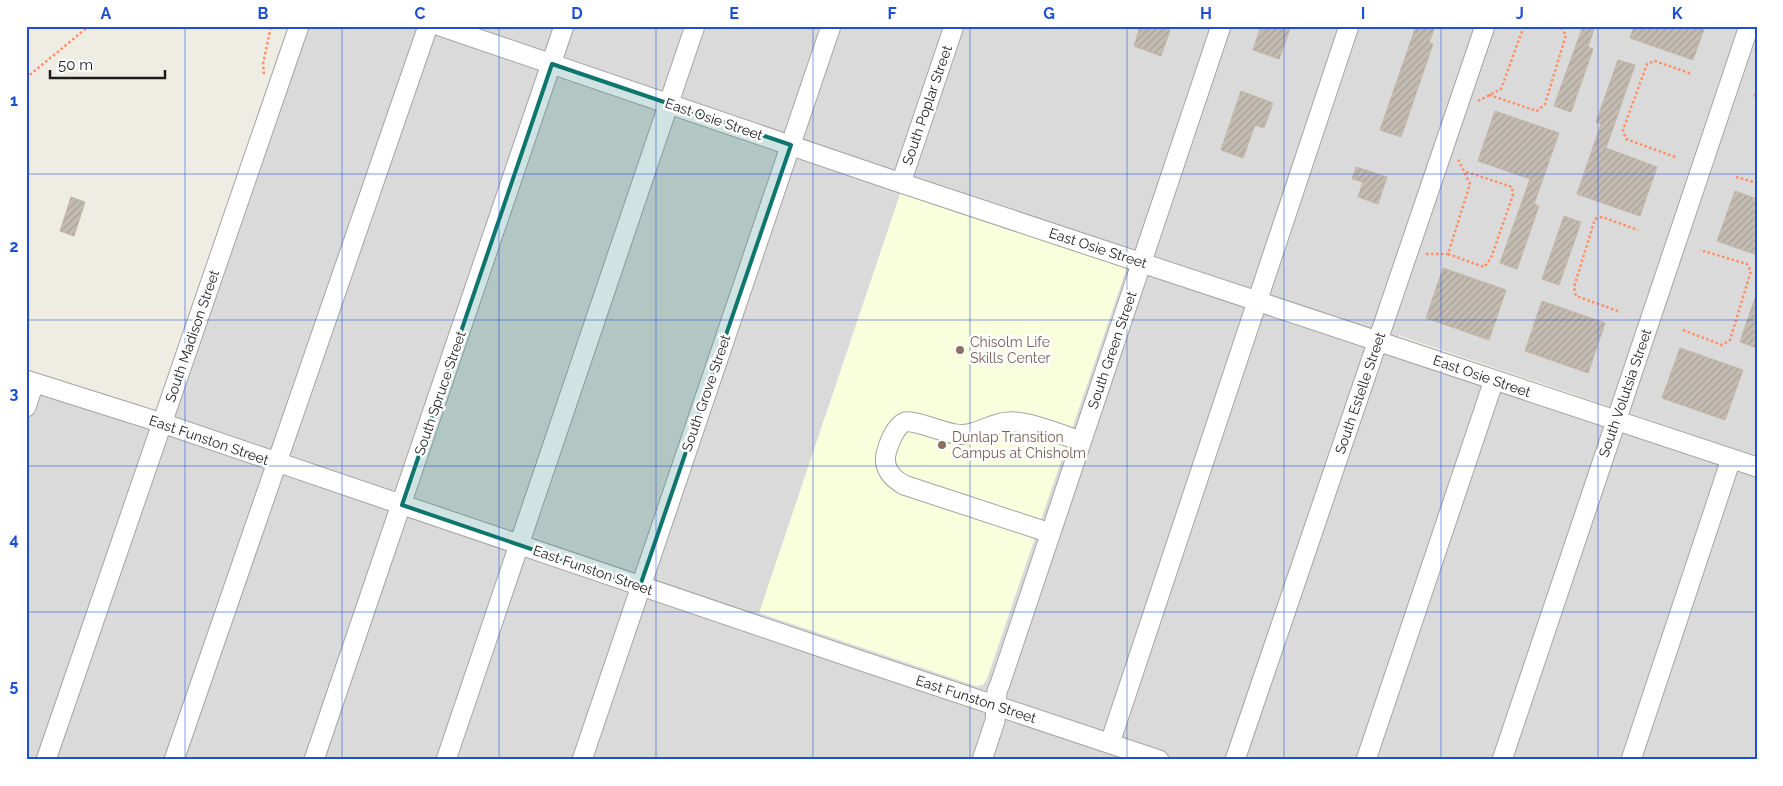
<svg xmlns="http://www.w3.org/2000/svg" width="1783" height="786" font-family="Raleway,sans-serif">
<style>
.residential{fill:#dbdada}
.education{fill:#f9ffdc}
.building{fill:url(#building-hatch);stroke:#c1b6a4}
.lines{fill:none;stroke-linecap:round;stroke-linejoin:round}
.minor-casing{stroke:#a4a4a4;stroke-width:21}
.path{stroke:#ff8e64;stroke-width:2.5;stroke-dasharray:2.5 2.5;stroke-linecap:butt}
.minor{stroke:#fff;stroke-width:19}
.marked{fill:#0f766e;fill-opacity:0.2;stroke:#0f766e;stroke-width:4;stroke-linejoin:round}
.grid{fill:none;stroke:#1d4ed8;stroke-width:1;stroke-opacity:0.55}
.education-dot{fill:#8d6e63;stroke:#fff;stroke-width:2}
.labels{text-anchor:middle;stroke-width:5;stroke-linejoin:round;paint-order:stroke}
.street-label{font-size:14px;fill:#1d1d1d;stroke:#fff}
.education-label{font-size:14px;fill:#785e54;stroke:#fff;text-anchor:start}
.neatline{fill:none;stroke:#1d4ed8;stroke-width:2}
.grid-label{font-size:16px;text-anchor:middle;font-weight:bold;fill:#1d4ed8}
</style>
<defs>
<pattern id="building-hatch" width="6" height="6" patternUnits="userSpaceOnUse" patternTransform="scale(1.25)"><rect width="6" height="6" fill="#c4bcb2"/><path d="M-1 1l2-2M0 6l6-6M5 7l2-2" fill="none" stroke="#a8a199"/></pattern>
</defs>
<rect width="100%" height="100%" fill="#efede3"/>
<path class="residential" d="M298 26H1485L1447 162 1494 26H1757V456L1401 336 1399 334 1395 346 1757 466V760H26V383L161 423Z"/>
<path class="education" d="M901 191 1121 265 1126 270 987 679 983 685 976 686 759 613Z"/>
<path class="building" d="M1140 26H1159L1170 30 1161 56 1134 46Z
M1261 26H1291L1279 59 1253 50Z
M1416 26H1435L1429 43 1433 44 1401 137 1380 130Z
M1583 26H1595L1588 47 1593 49 1571 112 1554 106Z
M1634 26H1705L1693 60 1630 38Z
M1618 60 1635 65 1606 148 1657 167 1640 216 1577 194 1601 124 1596 122Z
M1241 91 1273 103 1264 128 1255 125 1243 158 1221 150Z
M1495 111 1559 133 1534 204 1539 206 1517 269 1500 263 1530 179 1478 161Z
M1356 167 1387 177 1378 204 1358 197 1363 182 1352 179Z
M1735 191 1757 199V255L1717 241Z
M71 197 85 202 74 236 60 231Z
M1564 216 1581 222 1559 285 1542 279Z
M1443 268 1506 290 1489 340 1426 318Z
M1755 298 1757 299V348L1740 342Z
M1542 301 1605 323 1588 373 1525 351Z
M1680 348 1743 370 1725 420 1662 398Z"/>
<g class="lines">
<g class="minor-casing">
<path id="minor" d="M440 26 901 183 1757 467
M901 183 954 26
M26 380 162 423 856 659 1159 760
M26 407 34 383
M1050 533 904 485C892 478 883 469 886 454 888 445 895 426 905 422 911 419 945 433 956 434 975 437 990 423 1008 422 1027 420 1062 435 1081 441
M1110 743 1349 26
M46 760 299 26
M174 760 428 26
M314 760 564 26
M446 760 695 26
M582 760 831 26
M982 760 995 721 997 691 1000 684 1221 26
M1235 760 1485 26
M1366 760 1494 380
M1502 760 1749 26
M1631 760 1731 459"/>
</g>
<path class="path" d="M264 74 263 64 271 26
M26 78 89 26
M1489 95 1537 111 1545 104 1566 35 1561 28 1555 26
M1754 95 1757 96
M1478 101 1501 89 1524 26
M1675 157 1626 139 1623 130 1647 64 1655 61 1692 74
M1736 177 1757 183
M1426 254H1448L1470 184 1458 159
M1448 254 1484 267 1491 258 1513 195 1512 187 1464 171
M1618 311 1576 296 1574 287 1595 219 1602 217 1638 230
M1683 330 1722 345 1730 340 1751 271 1747 264 1700 250"/>
<use href="#minor" class="minor"/>
</g>
<path class="marked" d="M552 64 791 145 640 586 402 505Z"/>
<path class="grid" d="M185 26V760M342 26V760M499 26V760M656 26V760M813 26V760M970 26V760M1127 26V760M1284 26V760M1441 26V760M1598 26V760M26 174H1757M26 320H1757M26 466H1757M26 612H1757"/>
<g class="education-dot">
<circle cx="960" cy="350" r="5"/>
<circle cx="942" cy="445" r="5"/>
</g>
<g class="labels">
<g class="street-label">
<text transform="translate(927 105) rotate(-71)" y="5">South Poplar Street</text>
<text transform="translate(714 119) rotate(19)" y="5">East Osie Street</text>
<text transform="translate(1098 248) rotate(18)" y="5">East Osie Street</text>
<text transform="translate(192 336) rotate(-71)" y="5">South Madison Street</text>
<text transform="translate(1112 350) rotate(-71)" y="5">South Green Street</text>
<text transform="translate(1482 376) rotate(19)" y="5">East Osie Street</text>
<text transform="translate(440 393) rotate(-71)" y="5">South Spruce Street</text>
<text transform="translate(706 393) rotate(-71)" y="5">South Grove Street</text>
<text transform="translate(1360 393) rotate(-71)" y="5">South Estelle Street</text>
<text transform="translate(1625 393) rotate(-71)" y="5">South Volutsia Street</text>
<text transform="translate(209 440) rotate(19)" y="5">East Funston Street</text>
<text transform="translate(593 570) rotate(19)" y="5">East Funston Street</text>
<text transform="translate(976 699) rotate(18)" y="5">East Funston Street</text>
</g>
<g class="education-label">
<text x="970" y="347">Chisolm Life<tspan x="970" dy="16">Skills Center</tspan></text>
<text x="952" y="442">Dunlap Transition<tspan x="952" dy="16">Campus at Chisholm</tspan></text>
</g>
</g>
<rect width="1783" height="786" fill="none" stroke="#ffffff" stroke-width="55"/>
<path d="M50 70v8h115v-8" fill="none" stroke="#1d1d1d" stroke-width="2.5"/>
<text x="58" y="70" font-size="15" fill="#1d1d1d" stroke="#ffffff" stroke-width="4" paint-order="stroke">50 m</text>
<rect x="28" y="28" width="1728" height="730" class="neatline"/>
<g class="grid-label">
<text x="106" y="19">A</text>
<text x="263" y="19">B</text>
<text x="420" y="19">C</text>
<text x="577" y="19">D</text>
<text x="734" y="19">E</text>
<text x="892" y="19">F</text>
<text x="1049" y="19">G</text>
<text x="1206" y="19">H</text>
<text x="1363" y="19">I</text>
<text x="1520" y="19">J</text>
<text x="1677" y="19">K</text>
<text x="14" y="106">1</text>
<text x="14" y="252">2</text>
<text x="14" y="399">3</text>
<text x="14" y="545">4</text>
<text x="14" y="691">5</text>
</g>
</svg>
